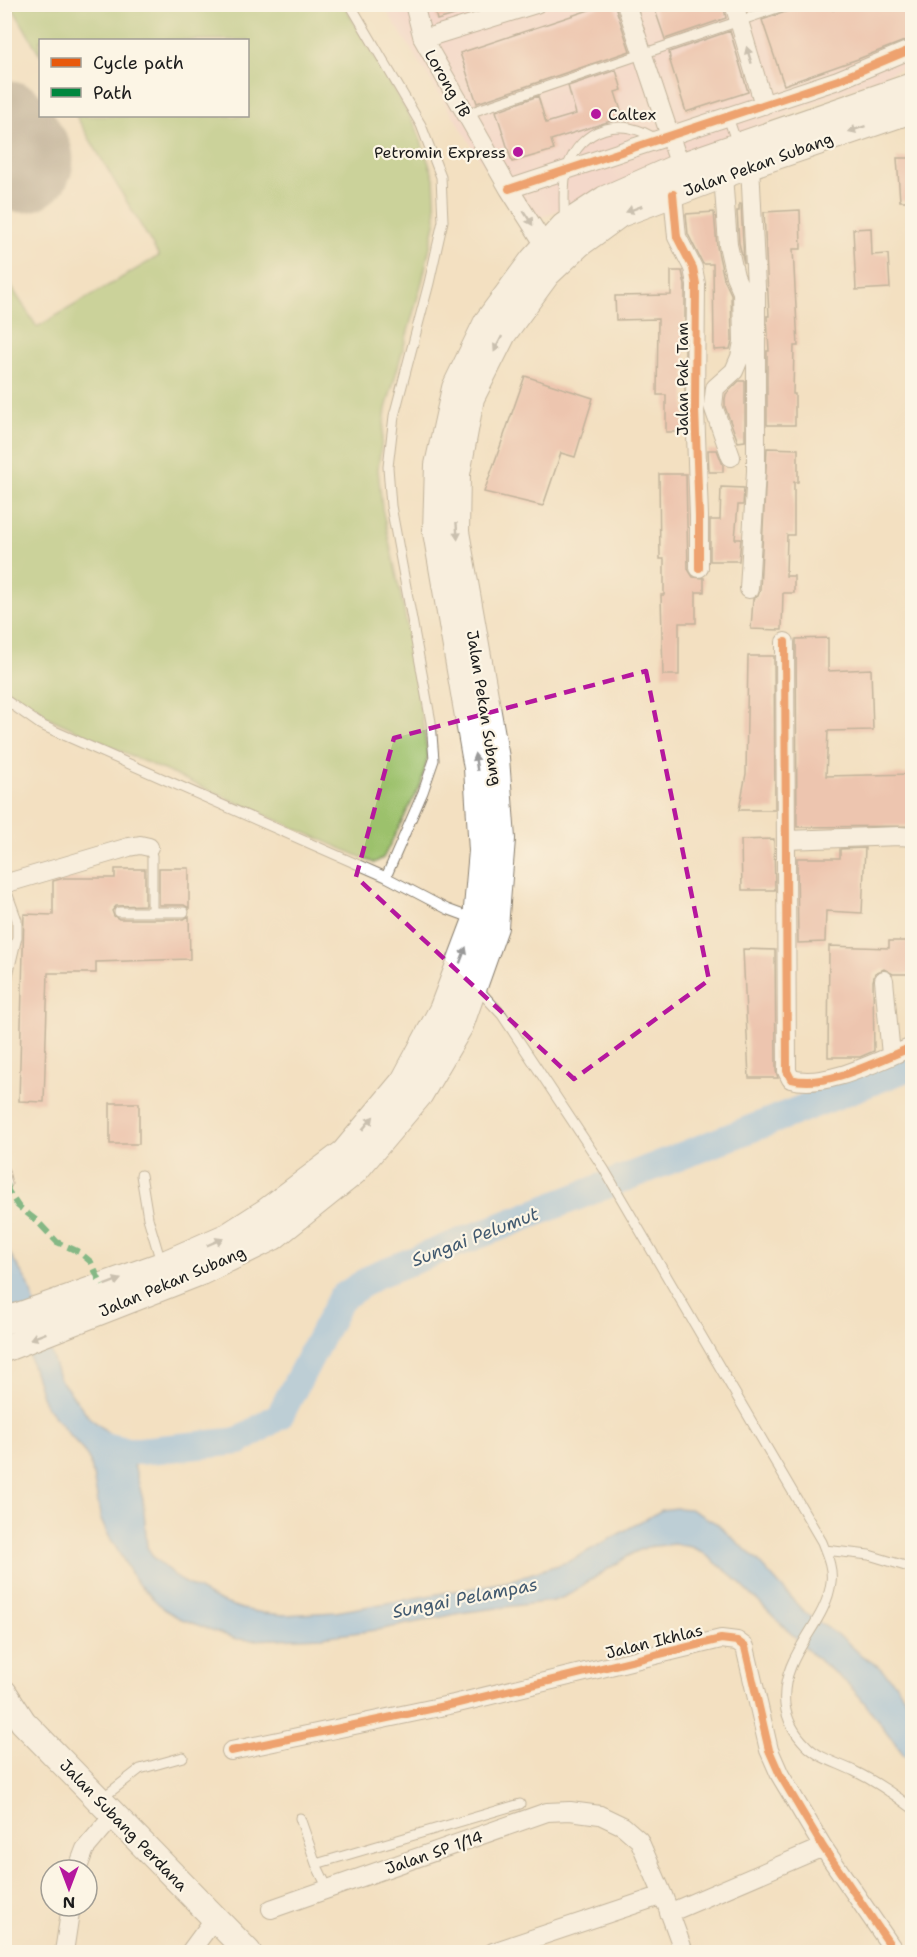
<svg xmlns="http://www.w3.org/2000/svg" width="917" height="1957" font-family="'Shantell Sans',sans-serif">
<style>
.built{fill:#f7cfd4}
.green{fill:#9cc16c;stroke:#5c6e44;stroke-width:1.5}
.water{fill:#7cb8ee;stroke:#4c6a85;stroke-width:1.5}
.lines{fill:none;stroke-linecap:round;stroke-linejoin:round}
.river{stroke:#7cb8ee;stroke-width:28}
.runway{stroke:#887e6e;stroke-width:105}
.building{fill:#e7a59a}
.lane-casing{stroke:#887e6e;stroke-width:11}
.street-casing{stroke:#887e6e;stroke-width:20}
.secondary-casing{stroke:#887e6e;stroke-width:28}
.lane{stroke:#fff;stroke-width:9}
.street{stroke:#fff;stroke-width:18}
.secondary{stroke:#fff;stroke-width:26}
.quiet{stroke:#00873e;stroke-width:6;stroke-dasharray:12 6;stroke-linecap:butt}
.cycleway-casing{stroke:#fcf5e5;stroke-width:11}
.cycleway{stroke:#e8590c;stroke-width:8}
.oneway{fill:#999}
.marked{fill:none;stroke:#b5179e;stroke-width:4.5;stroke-dasharray:12 8;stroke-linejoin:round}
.poi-dot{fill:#b5179e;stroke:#fcf5e5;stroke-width:2}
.labels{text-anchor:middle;stroke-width:4.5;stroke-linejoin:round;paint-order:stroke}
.street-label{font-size:16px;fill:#1c1c1c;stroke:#fcf5e5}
.poi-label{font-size:16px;fill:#1c1c1c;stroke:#fcf5e5;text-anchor:start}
.water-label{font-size:18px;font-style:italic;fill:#425a70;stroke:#fcf5e5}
</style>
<rect width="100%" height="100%" fill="#fcf5e5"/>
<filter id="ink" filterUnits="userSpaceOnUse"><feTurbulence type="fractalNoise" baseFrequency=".0167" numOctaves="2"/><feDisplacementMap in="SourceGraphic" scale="12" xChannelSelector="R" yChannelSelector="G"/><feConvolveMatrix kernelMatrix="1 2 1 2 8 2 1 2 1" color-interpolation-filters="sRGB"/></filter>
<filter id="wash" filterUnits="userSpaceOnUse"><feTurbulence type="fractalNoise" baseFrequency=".008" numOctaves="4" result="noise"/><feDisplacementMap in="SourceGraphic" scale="24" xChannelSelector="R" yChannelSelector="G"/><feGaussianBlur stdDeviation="1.35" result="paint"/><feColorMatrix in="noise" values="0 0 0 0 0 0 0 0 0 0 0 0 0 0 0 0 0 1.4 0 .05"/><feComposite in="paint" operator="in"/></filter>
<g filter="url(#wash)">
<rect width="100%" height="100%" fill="#f3e0c1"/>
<path class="built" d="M383 5H912V64L522 225Z"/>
<path class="green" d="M11 5H344L416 127 434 178 436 220 422 282 386 409 378 469 382 508 404 610 428 756 421 784 383 858 374 863 125 753 41 714 5 688 4 275 37 327 159 256 76 116H248V40H40V55Z"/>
<path class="water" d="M4 1244 28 1283 59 1378 90 1418 120 1442 127 1451 134 1465 143 1500 147 1547 154 1558 180 1580 219 1601 242 1609 263 1613 285 1615 336 1612 505 1582 570 1561 662 1510 676 1508 690 1509 716 1523 758 1561 803 1611 846 1641 862 1656 878 1666 897 1685 912 1712V1761L904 1755 861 1698 847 1683 815 1657 730 1574 702 1552 691 1547 674 1544 647 1547 633 1553 566 1596 553 1601 466 1612 383 1629 322 1637 251 1640 236 1639 179 1618 164 1609 138 1584 107 1533 101 1520 91 1464 85 1453 45 1405 20 1329 5 1299Z"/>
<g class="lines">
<path class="river" d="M99 1445 127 1451H139L240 1441 280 1415 341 1298 376 1275 912 1066"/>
<path class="runway" d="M4 132 21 160"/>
</g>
<g id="blocks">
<path class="building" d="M433 4H479V8L437 20Z
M613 4 615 6 630 51 477 103 460 53 598 7Z
M653 4H723L726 18 665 39Z
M796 4H832L833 10 850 4H912V38L858 59 784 85 762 20 791 10Z
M730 31 748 92 686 112 669 58H670L669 52Z
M616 70 622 90 615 92 623 117 551 140 554 150 512 162 496 111 538 96 546 123 576 114 568 86Z
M897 158H912V201H900Z
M739 204H741L744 263 739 243 737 211H739Z
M800 210 801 249H793L798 346H794L793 394H795V425H767V351H769L767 316H769L764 212Z
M714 212 717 247 724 279 731 294 732 341 730 349 714 350 713 264H703L688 234 686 214Z
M871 228 872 255 888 254 890 288 856 290 853 229Z
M671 271H682L685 285V432H666V395H657L658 319 616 320 615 296 671 295Z
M525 376 593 398 575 457 561 453 543 506 484 492Z
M739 381H745V441L738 442 725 407V399L726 394Z
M767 448 798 449V482H794V535H787L786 576H794V593H783L782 630 751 629 753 599 758 596 760 590Z
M708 450H717L723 465V472H709Z
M659 474H686L688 569 693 577 704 578V592H696V623H679V675H663L661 595H664V559H660Z
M721 487 744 488 743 505H738L735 539H741L739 561H710V520H720Z
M828 638V671L871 669 873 730 828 731 826 776 912 774V826L797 827 796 639Z
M748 656H774L775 810H739L746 774Z
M774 839 775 890H742L741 840Z
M865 848 862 913 826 911 825 942 798 943 797 858H840V849Z
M159 868H189V908L184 905H159Z
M115 869H145V905L116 906 112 911 114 916 119 919H184L189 916 190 959 96 962V973H48L44 1102 19 1101 24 914 53 915V881L64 878H115Z
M889 941H912V974H893L884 969 875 973 873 981 874 1051 860 1057H828L829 946 889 948Z
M743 949 775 950 776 1071 778 1078H749Z
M110 1103H139V1144H110Z"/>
</g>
</g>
<g filter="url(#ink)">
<use href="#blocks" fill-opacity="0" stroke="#887e6e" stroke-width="1.5"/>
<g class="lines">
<g class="lane-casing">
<path id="lane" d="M350 4 421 125 441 177 443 221 429 283 394 416 388 467 391 506 431 722 434 760 423 792 386 877
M466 114 789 4
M728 117 737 144
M564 220C565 204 562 184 567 169 580 127 623 115 657 140
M4 699 41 725 386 877 447 909 474 919
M149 847 152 856V912
M4 884 17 920V937L8 975 5 1000 4 1088
M119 912H184
M477 988 502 1015 604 1169 822 1542C827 1555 833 1568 831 1582 826 1626 780 1654 785 1705 787 1720 795 1734 806 1745 818 1758 838 1763 854 1771 875 1781 894 1794 912 1808
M4 1171 7 1184H4
M141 1175 148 1218 161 1262
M825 1550 869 1555 912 1568
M101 1799 140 1769 183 1757
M300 1818 316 1864 328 1889
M316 1864 520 1804"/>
</g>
<g class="street-casing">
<path id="street" d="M414 4 423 39 509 189 546 247
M626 4 680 166
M734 4 764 105
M423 39 536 4
M723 175 728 245 735 276 742 292 743 342 740 357 734 371 715 388 713 406 731 457
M509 189 838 80 912 49
M673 194 677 237 693 268 696 284 695 408 699 516V568
M749 589 756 471V287L750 165
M785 642 787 1071 791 1079C827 1089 879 1060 912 1047
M786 840 900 836 912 837
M4 884 129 847 140 845 149 847
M884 980 891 1055
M231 1751 454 1704 721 1639 737 1641 745 1647 769 1750 780 1775 823 1847 895 1952
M77 1870 85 1849 114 1815
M271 1909 547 1812 570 1811 600 1815 623 1826 639 1840 663 1895 684 1952
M669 1913 823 1847
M64 1952 71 1906
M190 1952 215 1918
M493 1952 663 1895"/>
</g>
<g class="secondary-casing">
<path id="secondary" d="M4 1321 162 1265 228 1236 267 1211 344 1153 404 1081 442 1010 476 920 482 851 477 768 436 532 438 465 455 388 487 322 533 260 564 226 605 199 680 166 912 86
M4 1349 201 1272 273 1237 354 1172 420 1094 460 1026 495 927 502 839 496 758 456 532 457 474 471 398 503 334 547 274 579 244 620 214 750 165 912 110
M4 1693 23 1722 248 1952"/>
</g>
<use href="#lane" class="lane"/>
<use href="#street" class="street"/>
<use href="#secondary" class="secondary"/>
<path class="quiet" d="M7 1184 8 1191 18 1206 37 1221 57 1242 79 1252 91 1262 102 1286"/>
<g class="cycleway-casing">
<path id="cycleway" d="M509 189 838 80 912 49
M673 194 677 237 693 268 696 284 695 408 699 516V568
M785 642 787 1071 791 1079C827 1089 879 1060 912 1047
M231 1751 454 1704 721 1639 737 1641 745 1647 769 1750 780 1775 823 1847 895 1952"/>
</g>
<use href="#cycleway" class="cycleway"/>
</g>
<defs><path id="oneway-solid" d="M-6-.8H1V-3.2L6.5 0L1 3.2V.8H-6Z" transform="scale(1.5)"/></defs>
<g class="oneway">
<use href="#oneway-solid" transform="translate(749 55) rotate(-107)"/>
<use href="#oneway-solid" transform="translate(857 129) rotate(162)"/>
<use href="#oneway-solid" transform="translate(634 209) rotate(159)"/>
<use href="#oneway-solid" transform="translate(528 218) rotate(57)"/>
<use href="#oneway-solid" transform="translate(498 344) rotate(117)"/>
<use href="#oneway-solid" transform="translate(457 531) rotate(86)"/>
<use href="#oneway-solid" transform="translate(476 762) rotate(-99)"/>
<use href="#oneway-solid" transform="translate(463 955) rotate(-69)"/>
<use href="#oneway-solid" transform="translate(368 1123) rotate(-50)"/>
<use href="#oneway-solid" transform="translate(215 1242) rotate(-23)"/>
<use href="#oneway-solid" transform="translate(113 1282) rotate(-20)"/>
<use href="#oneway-solid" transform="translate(38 1336) rotate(159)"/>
</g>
</g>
<path d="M0 0H917V1957H0ZM646 671 709 980 574 1079 356 877 394 738Z" fill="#f3e0c1" fill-opacity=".55" fill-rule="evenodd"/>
<path class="marked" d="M646 671 709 980 574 1079 356 877 394 738Z"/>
<g class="poi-dot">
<circle cx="596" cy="114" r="6"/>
<circle cx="518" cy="152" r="6"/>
</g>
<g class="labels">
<g class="street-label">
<text transform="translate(448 83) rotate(60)" y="6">Lorong 1B</text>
<text transform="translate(758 164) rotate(-20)" y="6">Jalan Pekan Subang</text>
<text transform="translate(682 379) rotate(-90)" y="6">Jalan Pak Tam</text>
<text transform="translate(485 708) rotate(81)" y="6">Jalan Pekan Subang</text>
<text transform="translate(172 1281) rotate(-23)" y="6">Jalan Pekan Subang</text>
<text transform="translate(654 1641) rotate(-14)" y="6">Jalan Ikhlas</text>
<text transform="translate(124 1825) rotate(46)" y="6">Jalan Subang Perdana</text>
<text transform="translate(434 1852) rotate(-19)" y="6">Jalan SP 1/14</text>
</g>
<g class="poi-label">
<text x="608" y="120">Caltex</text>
<text x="506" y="158" text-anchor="end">Petromin Express</text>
</g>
<g class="water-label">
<text transform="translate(475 1237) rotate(-21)" y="6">Sungai Pelumut</text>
<text transform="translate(465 1598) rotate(-11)" y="6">Sungai Pelampas</text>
</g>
</g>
<rect width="917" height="1957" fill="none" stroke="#fcf5e5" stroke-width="24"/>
<rect x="39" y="39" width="210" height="78" fill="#fcf5e5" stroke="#a29e95" stroke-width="1.5"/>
<rect x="51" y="58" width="30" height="9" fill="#e8590c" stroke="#a29e95" stroke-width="1.5"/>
<text x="93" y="69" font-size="18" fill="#1c1c1c">Cycle path</text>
<rect x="51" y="88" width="30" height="9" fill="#00873e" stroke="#a29e95" stroke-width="1.5"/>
<text x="93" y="99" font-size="18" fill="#1c1c1c">Path</text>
<g transform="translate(69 1888) rotate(180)"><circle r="28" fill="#fcf5e5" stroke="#a29e95" stroke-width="1.5"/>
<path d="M0-4.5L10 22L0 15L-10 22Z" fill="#b5179e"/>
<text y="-9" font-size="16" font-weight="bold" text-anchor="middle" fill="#1c1c1c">N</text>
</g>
</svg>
